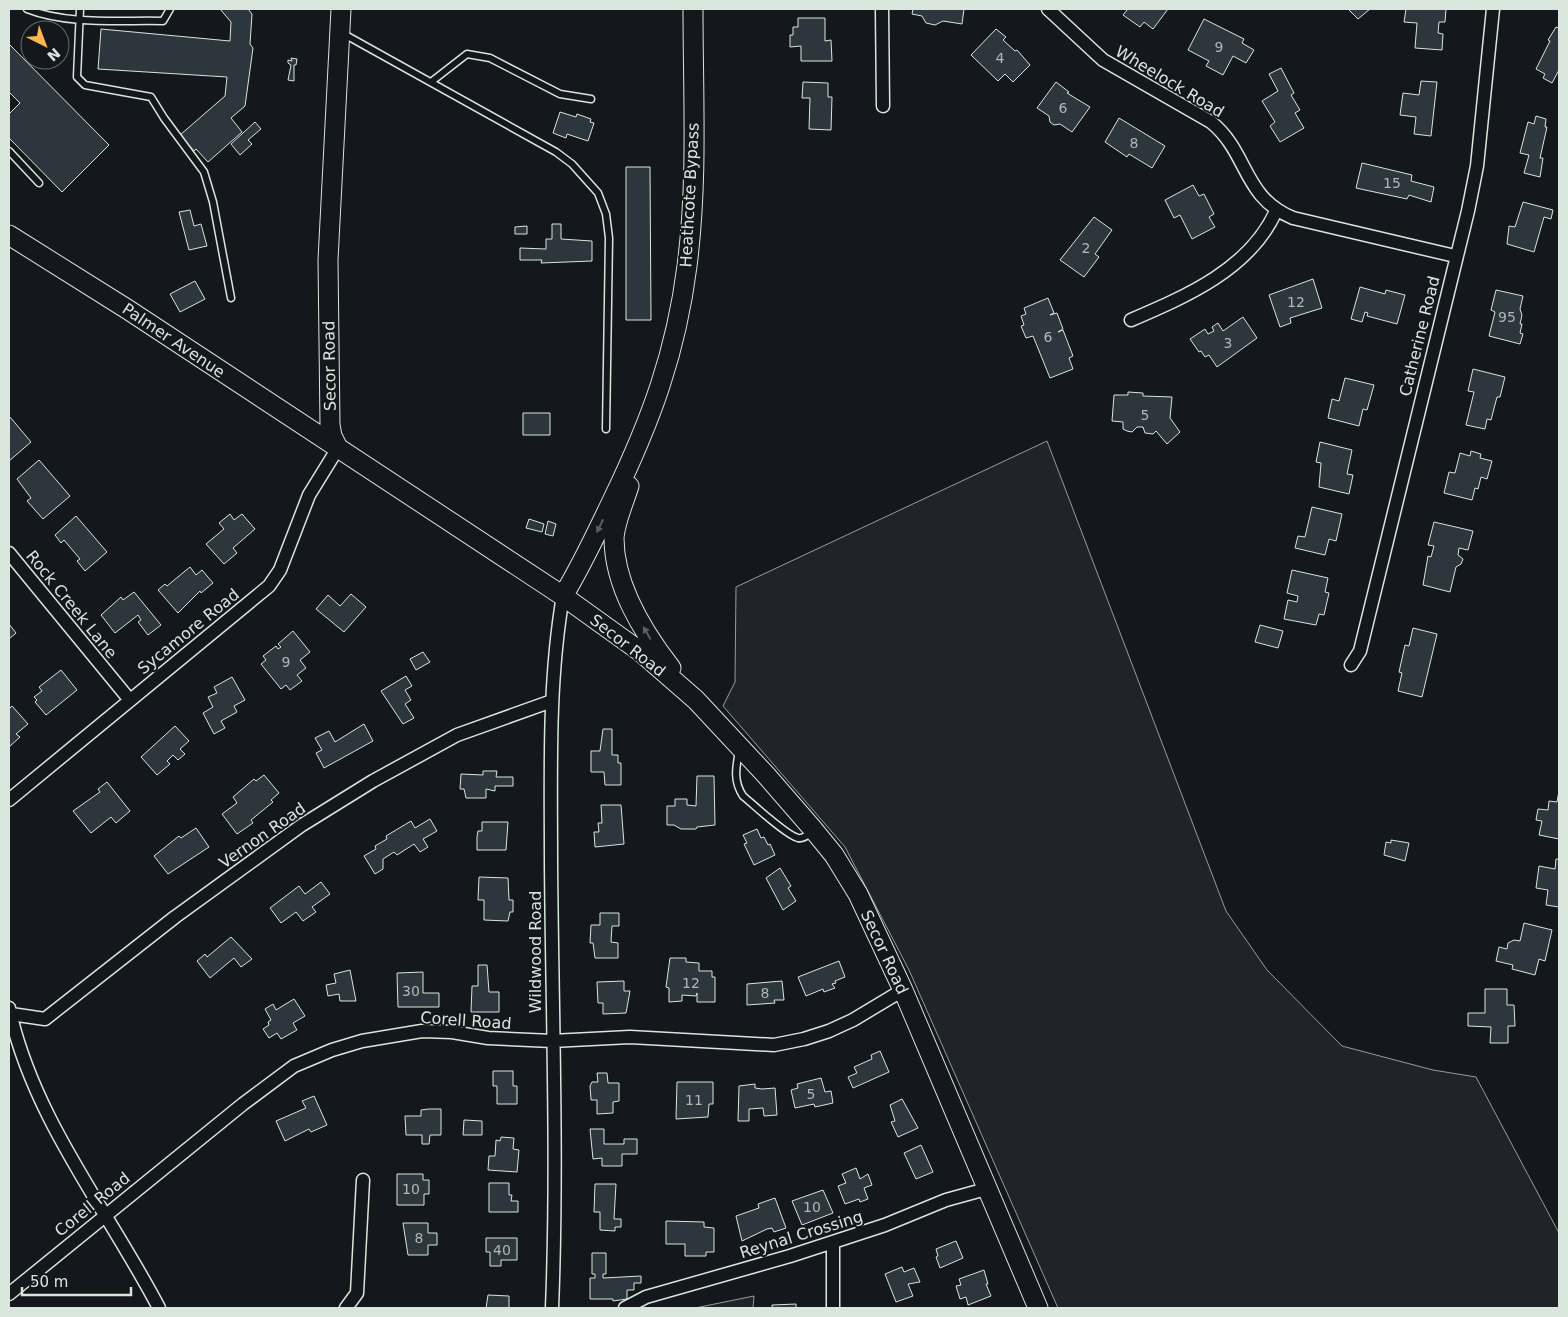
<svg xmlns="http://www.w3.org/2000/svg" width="1568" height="1317" font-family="'DejaVu Sans',sans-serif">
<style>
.green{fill:#202428;stroke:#939e99}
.building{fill:#2c363c;stroke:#d8e6dc}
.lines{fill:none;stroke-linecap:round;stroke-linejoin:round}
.lane-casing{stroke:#d8e6dc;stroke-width:9}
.street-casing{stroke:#d8e6dc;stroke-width:15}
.secondary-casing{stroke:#d8e6dc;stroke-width:21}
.lane{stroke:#14181c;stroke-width:6}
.street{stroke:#14181c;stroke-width:12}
.secondary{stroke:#14181c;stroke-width:19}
.oneway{fill:#59605f}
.labels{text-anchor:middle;stroke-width:4;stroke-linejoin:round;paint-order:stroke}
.number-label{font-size:14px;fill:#adbab4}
.street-label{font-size:16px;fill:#d8e6dc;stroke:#14181c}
</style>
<rect width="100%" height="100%" fill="#14181c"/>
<path class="green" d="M1047 441 1226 911 1267 970 1342 1046 1433 1070 1476 1077 1559 1233V1308H1058L909 970 845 847 723 706 735 682 736 587Z
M754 1296 753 1308H695Z"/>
<path class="building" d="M220 9H248L252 14 250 44 253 48 245 106 231 118 242 132 208 162 196 149 194 151 180 135 225 96 227 77 98 69 101 29 230 41 231 22Z
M913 9H964L962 24 943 21 935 25 926 23 922 16 912 14Z
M1125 9H1168L1153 29 1144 22 1140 27 1123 15 1127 10Z
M1348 9H1370L1358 19Z
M1406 9H1446L1445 22H1439L1438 33 1443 34 1442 50 1415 48 1417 23 1404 22Z
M798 18H825V41L831 40 832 61H801V46L790 47V35H793V27H798Z
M1204 19 1244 39 1242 43 1254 50 1246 63 1233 56 1223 75 1206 66 1209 61 1188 50Z
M1556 27 1559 28V70L1552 83 1543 78 1545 74 1536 69 1550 41 1548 40Z
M996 29 1006 37 1003 40 1015 51 1017 50 1030 65 1013 82 1005 74 998 81 971 55Z
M9 44 109 145 62 192 9 138V114L20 103 9 92Z
M291 58 297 59 296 65H294V81L288 80 291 65 288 63V60L292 61Z
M1281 68 1294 93 1291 95 1300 110 1295 113 1304 128 1280 142 1270 126 1275 122 1262 101 1278 91 1269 74Z
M1421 81 1437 82 1431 136 1414 134 1416 117 1400 115 1403 93 1419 95Z
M803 82 828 83V97H832L831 130 809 129 810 98H802Z
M1056 82 1069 92 1067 93 1090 107 1072 132 1060 124 1054 125 1050 122 1049 116 1037 108Z
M560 112 576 117 577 114 591 119 590 122 594 123 588 141 567 134 566 138 553 133Z
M1536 116 1546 119 1545 127H1547L1540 158H1543L1540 177 1524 173 1529 155 1520 153 1528 122 1534 124Z
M1119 118 1165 146 1152 168 1129 154 1127 157 1105 142Z
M255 122 261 129 248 140 252 144 240 155 231 144Z
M1362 163 1412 175 1411 181 1434 187 1431 202 1409 195 1407 199 1356 188Z
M626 167H650L651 320H626Z
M1193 185 1199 196 1204 194 1214 214 1209 217 1215 227 1192 239 1180 215 1174 218 1165 200Z
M1523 202 1553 210 1551 219 1544 217 1534 252 1507 244 1509 226 1515 227Z
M190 210 194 226 201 224 207 246 189 250 179 212Z
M1094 217 1112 230 1095 254 1099 257 1084 277 1060 260Z
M552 224H561V239L592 241V261L541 263 542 260H520V248L546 249V239H552Z
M527 226V234H515V227Z
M1313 279 1322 308 1290 318 1291 323 1280 327 1269 295Z
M195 281 205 299 180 312 170 294Z
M1360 287 1385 294 1386 290 1405 295 1397 324 1367 316 1368 313 1365 312 1362 322 1351 319Z
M1496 290 1523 296 1520 309 1522 315 1520 324H1522L1520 333 1523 334 1520 344 1489 336 1495 312 1491 310Z
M1048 298 1054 313 1050 315 1057 313 1063 329 1058 332 1063 330 1073 356 1069 358 1073 369 1050 378 1033 336 1026 338 1021 326 1024 325 1021 316 1026 314 1024 308Z
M1243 317 1257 338 1217 367 1209 355 1205 357 1201 351 1199 352 1190 339 1205 329 1208 334 1214 331 1212 327 1218 323 1223 331Z
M1473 369 1505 377 1500 397H1497L1491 420 1487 419 1485 429 1466 425 1474 392 1468 391Z
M1345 378 1374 385 1367 410 1363 409 1359 426 1328 418 1332 399 1339 401Z
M1128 392 1143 393V396L1172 397 1170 418 1180 432 1167 444 1156 431 1153 434 1145 433 1143 427H1137L1132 432 1127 431 1123 429V422L1112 421 1114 395H1128Z
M523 413H550V435H523Z
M10 417 31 442 9 461V418Z
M1320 442 1352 450 1347 474 1353 475 1349 494 1319 487 1321 463 1316 462Z
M1471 451 1481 454 1480 458 1492 461 1487 479 1481 477 1478 489 1475 488 1472 500 1444 493 1449 472 1455 473 1460 453 1470 456Z
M39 460 70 496 43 519 27 501 31 498 17 479Z
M1312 507 1342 514 1336 541 1329 539 1325 555 1295 548 1298 536 1305 537Z
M230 514 234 520 242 514 255 529 233 548 237 553 224 564 206 544 224 529 219 523Z
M76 516 107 552 85 571 77 561 80 559 64 540 61 543 55 535Z
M529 519 544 524 542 532 526 528Z
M548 521 556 524 553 536 545 534Z
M1434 522 1473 531 1468 550 1459 548 1458 555 1463 559 1461 564 1456 567 1450 592 1423 585 1428 556 1431 557 1434 546 1428 545Z
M190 567 196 575 202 570 213 583 201 593 200 591 178 613 158 590 165 584 167 586Z
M1292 570 1328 578 1325 592 1329 593 1324 615 1319 614 1316 625 1284 619 1288 600 1297 602 1298 596 1287 593Z
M134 592 161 625 148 635 138 622 141 620 138 615 115 633 101 615 121 597 123 600Z
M351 594 366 607 344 632 316 609 328 595 340 606Z
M9 624 16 633 9 639Z
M1260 625 1283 631 1278 648 1255 642Z
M1413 628 1437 634 1422 697 1398 691 1402 673 1399 672 1405 645 1409 646Z
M293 631 310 652 300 660 306 668 297 675 302 681 290 690 286 685 281 689 261 664 266 660 263 656 276 646 278 649 281 647 278 644Z
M423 652 430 662 416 670 410 659Z
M61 670 77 690 46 715 35 702 37 700 34 697 42 691 39 687Z
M406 676 412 686 405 690 411 700 405 704 414 718 403 724 381 691Z
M232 677 245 700 234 706 237 712 221 721 225 728 214 734 203 713 213 707 208 697 217 693 214 687Z
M12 706 28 724 16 734 20 737 9 747V709Z
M364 724 373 741 324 768 316 753 322 750 315 738 329 731 335 742Z
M175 726 189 741 180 749 185 754 178 760 173 755 167 761 170 764 157 775 141 757Z
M603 729H612V755H618V763H621V785H605L604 772H591V751H600Z
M483 771H497L496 777H513V786H495V791L486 789V798H466L464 789H460L461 774 483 775Z
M264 775 279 793 271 800 273 802 251 820 253 823 237 834 222 814 237 803 233 797 254 779 256 781Z
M697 776H714L715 825 697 827 696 829H681L674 825H667V806H675V799H687V805L696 806Z
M107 782 130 811 116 823 111 817 91 833 73 811 100 792 98 789Z
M1559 791V839L1539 835 1542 821 1536 820 1538 809 1548 810 1549 801 1557 802Z
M601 805H621L624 844 595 847 594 832H599L598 823H602Z
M430 819 437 831 423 839 428 847 420 852 414 844 397 855 394 852 383 859V869L375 874 364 856 376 849 375 846 387 839 386 836 411 821 415 828Z
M482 822H508L506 850H477V837L478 831H482Z
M196 828 209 847 168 874 154 856 179 836 181 838Z
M757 829 761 838 764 837 768 845 770 844 775 855 754 865 744 844 747 843 743 835Z
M1391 840 1409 843 1405 861 1384 855 1386 842 1391 843Z
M1556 859H1559V907L1546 905 1548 890 1536 888 1539 866 1555 869Z
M780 868 791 886 788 888 796 901 783 910 766 878Z
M479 877 508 878 509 900H513V912H510L508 921 484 920V900H478Z
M321 882 330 894 312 907 316 912 303 921 296 912 281 923 270 908 299 886 305 894Z
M600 913H619V926H612L611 942 618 943V958H595L593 943H590L591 925H600Z
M1524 923 1552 930 1545 961 1539 959 1535 975 1512 969 1513 965 1496 961 1499 947 1507 949 1508 943 1514 940 1520 941Z
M231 937 252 959 241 967 234 958 210 978 197 961 205 954 207 957Z
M670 958H686V962L699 963V971H712V977H715V1002H697V993L696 996 682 995V1001L669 1002V988L666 987Z
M839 961 845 977 835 981 836 983 832 984 835 988 824 992 823 989 806 996 798 977Z
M478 965H487L489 992H499V1012H471L472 986H478Z
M350 970 356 1001H340L339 994 328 996 326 985 336 983 334 974Z
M423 972V993H439V1007H398L397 973Z
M624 981V991H630L626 1013 603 1014V1003H598L597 982Z
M782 981 784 1000H774L775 1003 747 1005V984Z
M1485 989H1507V1005H1514L1515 1026H1508V1043H1490L1491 1027 1468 1026V1013H1485Z
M294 999 305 1016 293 1023 297 1030 281 1039 277 1033 269 1038 263 1029 269 1025 268 1022 271 1020 265 1009 273 1004 276 1010Z
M880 1051 889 1072 853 1088 848 1077 857 1073 854 1067 872 1059 871 1055Z
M493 1071H513V1086H517V1104H497V1086H493Z
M597 1073H607L608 1083H619V1101L613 1102V1113L597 1114V1100H591L590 1086 592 1082H598Z
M821 1078 825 1092 831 1091 833 1103 815 1107 814 1104 795 1108 791 1090 798 1088 797 1084Z
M677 1082H713V1104H709L708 1117 676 1119Z
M755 1084V1088L762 1089 775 1088 777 1115 764 1116 763 1108 749 1109V1121H738L739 1086Z
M314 1096 327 1125 311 1132 309 1129 285 1141 276 1121 306 1108 302 1101Z
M902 1099 918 1128 898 1137 891 1122 895 1121 890 1105Z
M429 1109H441V1135H430L429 1144H422V1135H406L405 1116H421V1110Z
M464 1120 482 1121V1135H463Z
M590 1129H604V1144H624V1139H637V1154H622V1166H602V1158L593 1159Z
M501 1137 514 1138 513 1149 519 1150 517 1172 488 1170 489 1156H495L496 1140 500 1141Z
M921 1145 933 1172 916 1179 904 1153Z
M856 1168 860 1179 868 1174 872 1185 864 1188 868 1199 860 1202 859 1199 845 1204 838 1186 846 1183 842 1174Z
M397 1174H423V1180H429V1194H424V1205H397Z
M489 1183H509V1195H512L511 1201H518V1212H489Z
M595 1184H616L614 1219H621V1227H615V1231L600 1230V1212H594Z
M823 1190 833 1213 802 1225 792 1201Z
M775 1198 786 1228 774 1232 772 1228 767 1229 742 1241 736 1216 759 1208 758 1204Z
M666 1221 704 1222V1227L714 1228V1252H706V1256H685V1244H666Z
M403 1223H428V1233H437V1245H428V1255H408Z
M486 1238H517V1260H501V1266H490V1252H486Z
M956 1241 963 1258 940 1268 936 1257 938 1256 936 1249Z
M592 1253H606V1274H603V1278L641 1276V1283H634V1290H627V1299L613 1301V1299H590V1278H595V1274H592Z
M902 1267 904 1272 914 1268 920 1282 908 1284 913 1296 896 1302 885 1274Z
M984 1270 988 1284H986L991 1296 968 1305 966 1297 960 1299 956 1286 961 1285 959 1279Z
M488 1295 509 1296V1308H486Z
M796 1304V1308H772V1305Z"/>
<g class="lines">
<g class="lane-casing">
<path id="lane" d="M27 9C68 25 119 20 163 21L170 9
M80 9 77 77 85 85 151 97 164 118 204 172 213 202 231 298
M342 33 556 152 572 164 598 193 606 214 609 238 606 429
M431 82 467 54 490 58 560 94 591 99
M9 151 39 183
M739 751C736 767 733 781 743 796 754 805 786 835 798 838 803 839 808 835 812 832"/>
</g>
<g class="street-casing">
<path id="street" d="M882 9 883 106
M1048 9 1103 60 1211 122C1249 153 1242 197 1293 218L1455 256
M1131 320C1187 296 1250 269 1276 211
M9 553 129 699
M1351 665 1360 651 1468 211 1477 166 1493 9
M9 800 269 586 280 570 309 495 338 448
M9 1008C33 1119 108 1210 159 1308
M11 1014 45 1019 175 917 302 825 373 781 457 735 552 701
M9 1294 243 1104 294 1066 332 1050 362 1041 422 1031 452 1032 488 1038 552 1041 630 1037 774 1045 804 1039 829 1031 853 1020 903 990
M346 1308 357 1293 363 1180
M552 1308C558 1159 552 1009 551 860 551 772 548 683 563 596
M625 1308 646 1297 790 1256 885 1225 946 1200 986 1189
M833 1308V1242"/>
</g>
<g class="secondary-casing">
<path id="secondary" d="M9 235 127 309 563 596 641 652 696 700 766 775 812 828 834 855 858 894 903 990 1038 1308
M338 448 332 436 330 425 328 260 341 9
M629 486C624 502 615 522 614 538 614 586 643 632 671 668
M563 596C582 565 597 532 613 499 651 420 676 353 687 266 698 181 693 94 693 9"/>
</g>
<use href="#lane" class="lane"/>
<use href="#street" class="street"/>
<use href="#secondary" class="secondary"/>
</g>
<defs><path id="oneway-solid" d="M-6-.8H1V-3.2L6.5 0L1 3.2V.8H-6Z" transform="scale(1.25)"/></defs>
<g class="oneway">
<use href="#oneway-solid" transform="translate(600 526) rotate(115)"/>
<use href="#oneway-solid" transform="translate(647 633) rotate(-120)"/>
</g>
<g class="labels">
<g class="number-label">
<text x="1219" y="52">9</text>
<text x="1000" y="63">4</text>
<text x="1063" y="113">6</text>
<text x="1134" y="148">8</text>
<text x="1392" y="188">15</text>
<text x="1086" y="253">2</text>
<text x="1296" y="307">12</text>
<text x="1507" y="322">95</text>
<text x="1048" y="342">6</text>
<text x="1228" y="348">3</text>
<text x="1145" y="420">5</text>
<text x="286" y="667">9</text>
<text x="691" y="988">12</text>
<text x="411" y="996">30</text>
<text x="765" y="998">8</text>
<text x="811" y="1099">5</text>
<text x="694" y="1105">11</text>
<text x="411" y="1194">10</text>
<text x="812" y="1212">10</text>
<text x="419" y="1243">8</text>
<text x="502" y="1255">40</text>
</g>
<g class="street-label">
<text transform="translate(1170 81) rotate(31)" y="6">Wheelock Road</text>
<text transform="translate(689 195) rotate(-87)" y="6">Heathcote Bypass</text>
<text transform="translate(1419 336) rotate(-76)" y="6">Catherine Road</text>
<text transform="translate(174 340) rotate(34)" y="6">Palmer Avenue</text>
<text transform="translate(329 366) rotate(-91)" y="6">Secor Road</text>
<text transform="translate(72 604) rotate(51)" y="6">Rock Creek Lane</text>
<text transform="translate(188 631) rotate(-39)" y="6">Sycamore Road</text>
<text transform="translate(628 645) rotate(38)" y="6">Secor Road</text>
<text transform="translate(262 835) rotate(-35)" y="6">Vernon Road</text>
<text transform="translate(535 952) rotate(-90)" y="6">Wildwood Road</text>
<text transform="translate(885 952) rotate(65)" y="6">Secor Road</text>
<text transform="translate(466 1020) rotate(4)" y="6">Corell Road</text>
<text transform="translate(92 1204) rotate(-39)" y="6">Corell Road</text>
<text transform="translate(801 1234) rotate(-17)" y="6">Reynal Crossing</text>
</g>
</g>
<rect width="1568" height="1317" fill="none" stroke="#d8e6dc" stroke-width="20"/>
<g transform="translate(45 45) rotate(138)"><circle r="24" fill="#14181c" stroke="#626a69"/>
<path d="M0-4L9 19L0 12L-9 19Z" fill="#ffb74d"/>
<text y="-8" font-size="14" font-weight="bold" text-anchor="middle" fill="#d8e6dc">N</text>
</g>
<path d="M22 1287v8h109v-8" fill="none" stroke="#d8e6dc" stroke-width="2.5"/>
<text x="30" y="1287" font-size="15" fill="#d8e6dc" stroke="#14181c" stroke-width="4" paint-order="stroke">50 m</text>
</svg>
